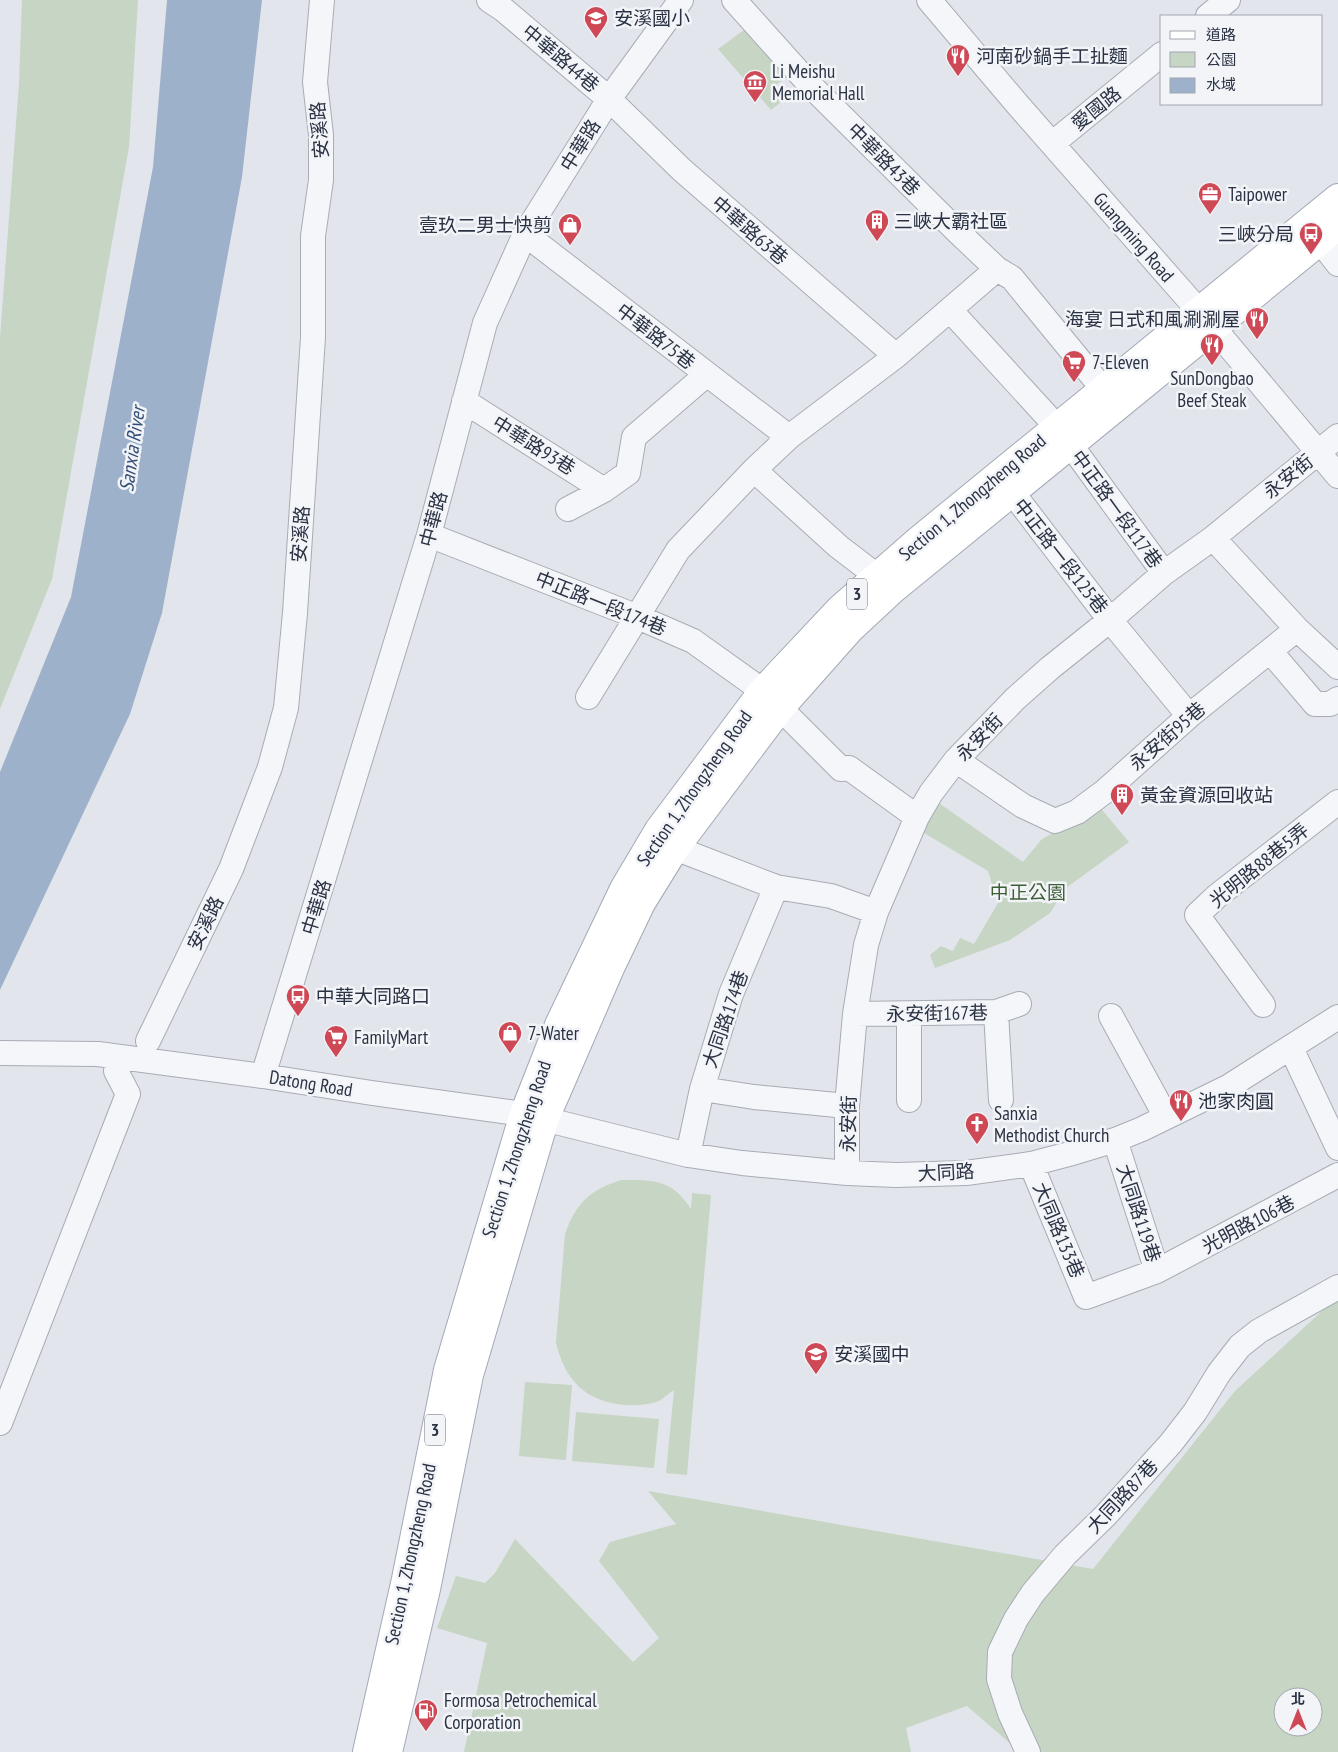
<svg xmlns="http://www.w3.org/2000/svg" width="1338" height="1752" font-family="'PT Sans Narrow','Noto Sans TC',sans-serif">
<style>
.green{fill:#c7d5c4;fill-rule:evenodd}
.water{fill:#9eb1cb}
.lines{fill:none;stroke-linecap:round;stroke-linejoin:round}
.minor-casing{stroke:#a7acb5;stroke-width:26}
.major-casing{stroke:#a2a9b7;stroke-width:30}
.minor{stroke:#f5f6f9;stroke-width:24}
.major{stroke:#fff;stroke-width:28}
.labels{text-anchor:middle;stroke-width:5;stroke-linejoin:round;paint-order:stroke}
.shield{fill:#f2f4f8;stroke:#666c79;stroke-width:1}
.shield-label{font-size:18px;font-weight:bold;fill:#2a3243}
.poi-label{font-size:19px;fill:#2a3243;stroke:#f2f4f8;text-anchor:start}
.street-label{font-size:19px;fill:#2a3243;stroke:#f2f4f8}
.park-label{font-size:19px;fill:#3d5f37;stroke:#f2f4f8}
.water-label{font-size:20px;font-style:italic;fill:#344f77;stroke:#f2f4f8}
</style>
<rect width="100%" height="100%" fill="#e2e5eb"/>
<path class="green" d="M22 0H138L129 147 52 579 0 709V338L19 83Z
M744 30 787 77 774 86 785 99 771 110 718 49Z
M936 801 1023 862 1041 840 1098 805 1129 842 1066 888 1050 913 1010 940 935 968 930 955 941 946 953 951 960 938 974 944 998 903 988 871 919 830Z
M621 1180C653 1180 672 1179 691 1209L692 1193 711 1195 687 1475 666 1473 674 1390C669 1393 664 1398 659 1401 648 1405 636 1406 624 1405 585 1401 565 1380 556 1343L565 1234C576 1203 590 1190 621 1180Z
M1338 1298V1752H1020L967 1706 906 1728 911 1752H464L487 1643 437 1628 456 1576 485 1583 495 1573 515 1539 633 1662 659 1638 599 1561 610 1542 676 1524 648 1491 1093 1569 1235 1391 1333 1301ZM1283 1697H1313V1727H1283Z
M525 1382 572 1385 566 1460 519 1456Z
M576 1412 659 1419 654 1468 572 1461Z"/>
<path class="water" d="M167 0H262L242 177 162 613 130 714 0 990V772L71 597 153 167Z"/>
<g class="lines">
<g class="minor-casing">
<path id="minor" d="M489 0 504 10 609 99 682 170 896 356
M734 0 812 87 959 233 997 269 1012 278 1103 389
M929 0 1018 105 1213 327 1338 476
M1208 16 1228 0
M1053 143 1162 54
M525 234 789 437
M1320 241 1338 264
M950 310 1057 427
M464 401 604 490
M1070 444 1164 573
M754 470 839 547 877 576
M1012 492 1110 620 1189 716
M568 509 604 490 628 473 634 437 706 375
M429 535 638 617 693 641 763 691
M1213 538 1297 629 1338 667
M1270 651 1315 704H1330L1338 699
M588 697 678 550 754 470 789 437 896 356 997 269
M780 708 841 769 849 768 917 817
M956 760 1023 806 1055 821 1077 812 1104 792 1189 716 1297 629
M675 848 776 887 831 896 876 912
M1263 1005 1197 915 1217 896 1338 802
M996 1012 1001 1100
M855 1014 996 1012 1019 1004
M909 1014V1100
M1111 1016 1166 1117
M148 1041 231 869 270 767 286 708 295 613 313 337V236L321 180V135L315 82 322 0
M1291 1048 1338 1148
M0 1053 98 1054 263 1076 372 1093 524 1114 688 1155 742 1163 847 1173 896 1175 966 1173 1031 1164 1069 1154 1115 1140 1142 1129 1228 1087 1338 1017
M263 1076 429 535 485 323 525 234 609 99 681 0
M702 1089 754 1097 847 1106
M688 1155 702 1089 731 994 776 887
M1031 1164 1086 1297 1157 1271 1115 1140
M847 1173V1106L855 1014 866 945 876 912 917 817 931 793 956 760 1015 699 1050 668 1110 620 1164 573 1213 538 1338 436
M1157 1271 1338 1175
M0 1423 128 1094 116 1071
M1028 1752 1010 1713 999 1679 1000 1652 1016 1619 1033 1593 1065 1555 1105 1516 1171 1443 1195 1412 1219 1373 1240 1346 1259 1331 1338 1287"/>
</g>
<g class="major-casing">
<path id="major" d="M367 1752 406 1579 448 1370 524 1114 559 1025 624 889 659 830 763 691 840 609 919 540 1338 198
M388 1752 426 1589 469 1375 545 1118 559 1086 610 968 641 903 675 848 780 708 850 629 892 590 1338 226"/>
</g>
<use href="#minor" class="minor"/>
<use href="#major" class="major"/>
</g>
<defs>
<g id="school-pin" transform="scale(1.25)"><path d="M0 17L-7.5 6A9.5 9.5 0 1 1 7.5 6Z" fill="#cf4856" stroke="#f2f4f8"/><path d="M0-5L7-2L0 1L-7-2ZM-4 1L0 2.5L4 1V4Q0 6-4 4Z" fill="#fff"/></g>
<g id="restaurant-pin" transform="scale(1.25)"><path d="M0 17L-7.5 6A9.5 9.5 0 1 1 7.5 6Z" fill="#cf4856" stroke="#f2f4f8"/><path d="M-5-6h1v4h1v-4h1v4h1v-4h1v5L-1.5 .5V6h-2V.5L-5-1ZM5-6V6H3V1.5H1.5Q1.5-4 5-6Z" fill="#fff"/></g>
<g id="museum-pin" transform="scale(1.25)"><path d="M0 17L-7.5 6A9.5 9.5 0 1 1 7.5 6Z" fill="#cf4856" stroke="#f2f4f8"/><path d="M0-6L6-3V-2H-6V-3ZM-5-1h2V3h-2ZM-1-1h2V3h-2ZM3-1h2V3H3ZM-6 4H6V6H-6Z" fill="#fff"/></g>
<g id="office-pin" transform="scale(1.25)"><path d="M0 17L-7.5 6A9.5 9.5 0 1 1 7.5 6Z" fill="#cf4856" stroke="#f2f4f8"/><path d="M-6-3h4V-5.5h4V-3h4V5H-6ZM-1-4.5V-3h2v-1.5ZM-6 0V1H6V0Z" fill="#fff"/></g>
<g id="building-pin" transform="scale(1.25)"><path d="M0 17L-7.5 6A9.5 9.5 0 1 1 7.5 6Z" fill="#cf4856" stroke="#f2f4f8"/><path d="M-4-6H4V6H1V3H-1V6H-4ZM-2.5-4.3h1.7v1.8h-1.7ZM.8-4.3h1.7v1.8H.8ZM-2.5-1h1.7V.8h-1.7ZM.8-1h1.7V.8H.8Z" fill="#fff"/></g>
<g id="shop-pin" transform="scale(1.25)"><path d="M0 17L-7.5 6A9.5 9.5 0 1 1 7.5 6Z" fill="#cf4856" stroke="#f2f4f8"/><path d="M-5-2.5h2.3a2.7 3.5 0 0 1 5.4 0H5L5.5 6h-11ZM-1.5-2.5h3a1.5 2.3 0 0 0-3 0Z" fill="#fff"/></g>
<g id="bus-pin" transform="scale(1.25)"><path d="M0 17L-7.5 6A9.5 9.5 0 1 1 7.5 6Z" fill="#cf4856" stroke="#f2f4f8"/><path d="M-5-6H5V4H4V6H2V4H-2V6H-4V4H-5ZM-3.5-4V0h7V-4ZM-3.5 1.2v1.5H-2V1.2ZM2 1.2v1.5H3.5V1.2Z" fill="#fff"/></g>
<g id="supermarket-pin" transform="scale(1.25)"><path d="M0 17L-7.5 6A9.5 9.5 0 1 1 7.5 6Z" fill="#cf4856" stroke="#f2f4f8"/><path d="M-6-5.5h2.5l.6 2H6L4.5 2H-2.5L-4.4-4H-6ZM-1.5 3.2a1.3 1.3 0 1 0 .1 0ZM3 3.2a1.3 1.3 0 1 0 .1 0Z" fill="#fff"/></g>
<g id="church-pin" transform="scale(1.25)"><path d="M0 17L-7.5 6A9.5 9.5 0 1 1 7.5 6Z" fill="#cf4856" stroke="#f2f4f8"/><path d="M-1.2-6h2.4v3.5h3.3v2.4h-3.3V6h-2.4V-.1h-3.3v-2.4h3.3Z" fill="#fff"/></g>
<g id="fuel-pin" transform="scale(1.25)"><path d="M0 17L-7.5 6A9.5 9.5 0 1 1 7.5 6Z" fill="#cf4856" stroke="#f2f4f8"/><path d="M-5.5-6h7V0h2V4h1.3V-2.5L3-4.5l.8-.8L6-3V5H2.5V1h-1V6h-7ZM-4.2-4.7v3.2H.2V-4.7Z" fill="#fff"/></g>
</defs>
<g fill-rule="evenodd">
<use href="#school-pin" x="596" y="18"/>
<use href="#restaurant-pin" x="958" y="56"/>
<use href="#museum-pin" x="755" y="82"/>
<use href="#office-pin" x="1210" y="194"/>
<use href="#building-pin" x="877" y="221"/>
<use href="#shop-pin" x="570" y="225"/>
<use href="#bus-pin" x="1311" y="234"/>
<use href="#restaurant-pin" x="1257" y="319"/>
<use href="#restaurant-pin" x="1212" y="345"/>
<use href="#supermarket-pin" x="1074" y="362"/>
<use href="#building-pin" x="1122" y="795"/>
<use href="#bus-pin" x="298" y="996"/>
<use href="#shop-pin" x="510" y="1033"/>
<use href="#supermarket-pin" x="336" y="1037"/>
<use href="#restaurant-pin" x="1181" y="1101"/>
<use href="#church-pin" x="977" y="1124"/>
<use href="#school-pin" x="816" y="1354"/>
<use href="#fuel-pin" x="426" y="1711"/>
</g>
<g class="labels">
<g class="shield">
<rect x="847" y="578.5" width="20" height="31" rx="4"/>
<rect x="425" y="1414.5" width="20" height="31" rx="4"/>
</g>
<g class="shield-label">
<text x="857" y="600">3</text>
<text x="435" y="1436">3</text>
</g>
<g class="poi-label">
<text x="614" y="25">安溪國小</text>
<text x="976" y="63">河南砂鍋手工扯麵</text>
<text x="772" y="78">Li Meishu<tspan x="772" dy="22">Memorial Hall</tspan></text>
<text x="1228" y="201">Taipower</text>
<text x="894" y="228">三峽大霸社區</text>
<text x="552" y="232" text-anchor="end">壹玖二男士快剪</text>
<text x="1294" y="241" text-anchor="end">三峽分局</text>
<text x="1240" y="326" text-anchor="end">海宴 日式和風涮涮屋</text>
<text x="1092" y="369">7-Eleven</text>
<text x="1212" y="385" text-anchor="middle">SunDongbao<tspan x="1212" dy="22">Beef Steak</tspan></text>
<text x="1140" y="802">黃金資源回收站</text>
<text x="316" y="1003">中華大同路口</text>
<text x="528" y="1040">7-Water</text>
<text x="354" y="1044">FamilyMart</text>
<text x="1198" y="1108">池家肉圓</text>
<text x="994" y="1120">Sanxia<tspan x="994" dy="22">Methodist Church</tspan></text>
<text x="834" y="1361">安溪國中</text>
<text x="444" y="1707">Formosa Petrochemical<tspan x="444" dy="22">Corporation</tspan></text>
</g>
<g class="street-label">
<text transform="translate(561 58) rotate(40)" y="7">中華路44巷</text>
<text transform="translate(1096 108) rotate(-39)" y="7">愛國路</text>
<text transform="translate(319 130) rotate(-94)" y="7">安溪路</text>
<text transform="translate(580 145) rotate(-58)" y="7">中華路</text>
<text transform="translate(884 159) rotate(45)" y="7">中華路43巷</text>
<text transform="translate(750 230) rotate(41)" y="7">中華路63巷</text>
<text transform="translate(1134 237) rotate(49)" y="7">Guangming Road</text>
<text transform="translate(656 336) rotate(38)" y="7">中華路75巷</text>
<text transform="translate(534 445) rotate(32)" y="7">中華路93巷</text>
<text transform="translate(1288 476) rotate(-39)" y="7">永安街</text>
<text transform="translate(972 497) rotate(-40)" y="7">Section 1, Zhongzheng Road</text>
<text transform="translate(1117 509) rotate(54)" y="7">中正路一段117巷</text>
<text transform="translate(433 519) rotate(-75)" y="7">中華路</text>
<text transform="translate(300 534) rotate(-86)" y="7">安溪路</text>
<text transform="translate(1061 556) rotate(52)" y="7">中正路一段125巷</text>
<text transform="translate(601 603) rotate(22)" y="7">中正路一段174巷</text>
<text transform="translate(1167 736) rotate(-41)" y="7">永安街95巷</text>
<text transform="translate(979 737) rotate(-46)" y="7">永安街</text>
<text transform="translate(694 788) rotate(-55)" y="7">Section 1, Zhongzheng Road</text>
<text transform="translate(1259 865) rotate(-39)" y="7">光明路88巷5弄</text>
<text transform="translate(316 907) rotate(-73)" y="7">中華路</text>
<text transform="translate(205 923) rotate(-64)" y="7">安溪路</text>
<text transform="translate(937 1013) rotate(-1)" y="7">永安街167巷</text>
<text transform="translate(725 1019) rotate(-71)" y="7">大同路174巷</text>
<text transform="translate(311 1083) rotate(9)" y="7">Datong Road</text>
<text transform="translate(848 1124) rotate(-89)" y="7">永安街</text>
<text transform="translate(516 1149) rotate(-72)" y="7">Section 1, Zhongzheng Road</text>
<text transform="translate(946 1172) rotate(-3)" y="7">大同路</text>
<text transform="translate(1139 1213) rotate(72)" y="7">大同路119巷</text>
<text transform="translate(1248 1224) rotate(-28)" y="7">光明路106巷</text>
<text transform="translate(1059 1230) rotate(67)" y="7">大同路133巷</text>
<text transform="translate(1122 1496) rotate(-47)" y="7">大同路87巷</text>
<text transform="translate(410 1554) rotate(-78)" y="7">Section 1, Zhongzheng Road</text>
</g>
<g class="park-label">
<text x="1028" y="899">中正公園</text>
</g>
<g class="water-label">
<text transform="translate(132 449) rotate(-82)" y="7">Sanxia River</text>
</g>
</g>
<rect x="1160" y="15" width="162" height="90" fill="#f2f4f8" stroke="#a2a6b0"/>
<rect x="1170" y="31" width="25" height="8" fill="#ffffff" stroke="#a2a6b0"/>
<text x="1206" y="40" font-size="15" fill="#2a3243">道路</text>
<rect x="1170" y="52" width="25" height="15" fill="#c7d5c4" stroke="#a2a6b0"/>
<text x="1206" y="65" font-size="15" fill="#2a3243">公園</text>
<rect x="1170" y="78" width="25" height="15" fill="#9eb1cb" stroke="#a2a6b0"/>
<text x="1206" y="90" font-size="15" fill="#2a3243">水域</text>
<g transform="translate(1298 1712)"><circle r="24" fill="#f2f4f8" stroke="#a2a6b0"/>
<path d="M0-4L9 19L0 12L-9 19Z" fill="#cf4856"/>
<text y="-8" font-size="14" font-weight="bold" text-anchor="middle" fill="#2a3243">北</text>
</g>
</svg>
